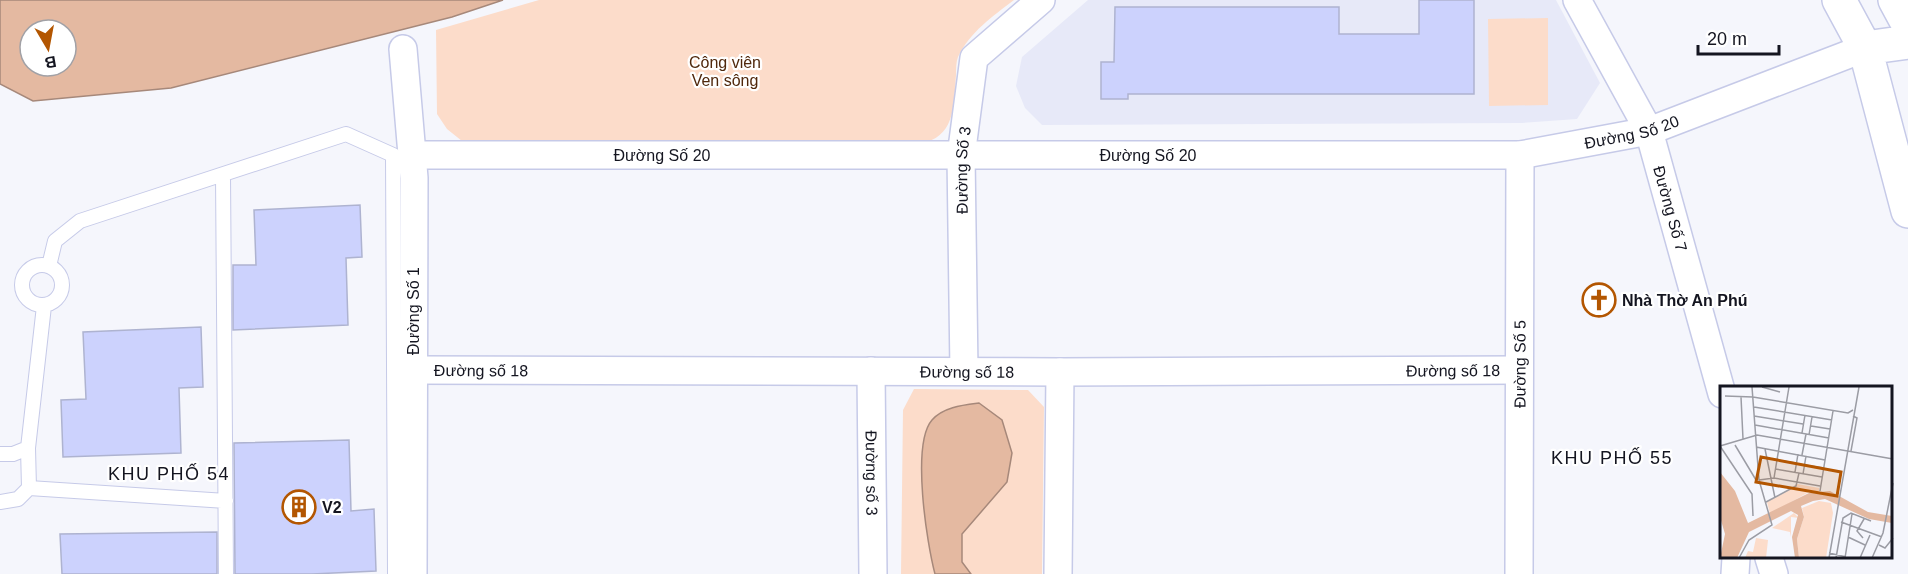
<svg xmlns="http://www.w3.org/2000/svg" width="1908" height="574" font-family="Helvetica,sans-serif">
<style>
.built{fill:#e7e9f8}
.green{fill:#fcdcca}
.water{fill:#e4b9a1;stroke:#a6887a;stroke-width:1.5;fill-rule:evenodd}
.building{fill:#ccd2fd;stroke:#aeb3d0;stroke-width:1.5}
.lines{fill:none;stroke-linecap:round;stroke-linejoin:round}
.lane-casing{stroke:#c6cae8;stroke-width:16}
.street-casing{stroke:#c6cae8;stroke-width:30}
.secondary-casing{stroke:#c6cae8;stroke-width:36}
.lane{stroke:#fff;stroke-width:14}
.street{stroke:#fff;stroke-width:27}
.secondary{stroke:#fff;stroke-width:33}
.labels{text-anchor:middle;stroke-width:4.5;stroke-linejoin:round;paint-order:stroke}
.park-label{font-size:16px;fill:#50280c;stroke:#fff}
.street-label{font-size:16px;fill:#141520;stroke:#fff}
.poi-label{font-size:16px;font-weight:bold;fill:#141520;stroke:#fff;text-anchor:start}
.neighbourhood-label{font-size:18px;letter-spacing:1.5px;fill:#141520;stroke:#fff}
.inset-road{fill:none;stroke:#9b9ca4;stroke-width:1.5}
.view{fill:#b35601;fill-opacity:0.15;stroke:#b35601;stroke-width:3}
.inset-edge{fill:none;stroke:#141520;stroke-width:3}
</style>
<rect width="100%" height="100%" fill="#f5f6fc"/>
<path class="built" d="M1088 0H1556L1600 83 1577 119 1522 123 1042 125 1025 108 1016 86 1022 57Z"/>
<path class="green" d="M539 0H1014C993 16 970 32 958 57 956 62 956 69 956 75 954 101 956 134 926 142L462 141 447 129 437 114 436 30Z
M1548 18V105L1489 106 1488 19Z
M914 389 1028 390 1044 407 1042 574H901L903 410Z"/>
<path class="water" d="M0 0H503L452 17 171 88 33 101 0 84ZM30 30H66V66H30Z
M979 403 1002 420 1012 453 1007 482 962 534V562L971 574H935C927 544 911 444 932 420 943 407 963 405 979 403Z"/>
<path class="building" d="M1419 0H1474V94H1128V99H1101V62H1114L1115 7H1339V34H1419Z
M360 205 362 257 346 258 348 325 233 330V265H256L254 210Z
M201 327 203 387 179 388 181 453 63 457 61 400 86 399 83 332Z
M349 440 351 511 374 509 376 571 312 574H235L234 443Z
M217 532V574H62L60 534Z"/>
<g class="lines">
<g class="lane-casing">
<path id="lane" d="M223 175 226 574
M22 285a20 20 0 1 1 40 0a20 20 0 1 1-40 0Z
M49 266 55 241 80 221 346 134 393 155 395 574
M28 448 44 306
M0 454H13L28 448 29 488 18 499 0 502
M29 488 226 501"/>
</g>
<g class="street-casing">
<g id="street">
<path id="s1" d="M1577 0 1649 131 1722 394"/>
<path d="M403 49 414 178 413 574"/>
<path id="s2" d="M413 155H1520L1649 131 1865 48"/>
<path id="s3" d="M413 370 1060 372 1519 370"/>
<path id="s4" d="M871 371 873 574"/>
<path id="s5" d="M964 371 961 156 974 58 1041 0"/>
<path d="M1769 558 1774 574"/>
<path d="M1058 574 1060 372"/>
<path id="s6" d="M1519 574 1520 155"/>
<path d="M1735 574 1736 558"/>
</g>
</g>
<g class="secondary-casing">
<path id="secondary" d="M1839 0 1865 48 1908 211
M1895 0 1908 24
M1865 48 1908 42"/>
</g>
<use href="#lane" class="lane"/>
<use href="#street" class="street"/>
<use href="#secondary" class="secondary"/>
</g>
<defs>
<g id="church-ring" transform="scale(1.725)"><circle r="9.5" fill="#fff" stroke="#b35601" stroke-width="1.5"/><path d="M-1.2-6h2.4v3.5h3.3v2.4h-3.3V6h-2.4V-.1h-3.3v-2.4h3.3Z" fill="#b35601"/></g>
<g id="building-ring" transform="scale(1.725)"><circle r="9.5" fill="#fff" stroke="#b35601" stroke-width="1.5"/><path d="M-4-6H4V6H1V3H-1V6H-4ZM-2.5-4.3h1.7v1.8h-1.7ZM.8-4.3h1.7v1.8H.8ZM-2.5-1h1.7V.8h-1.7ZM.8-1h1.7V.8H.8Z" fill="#b35601"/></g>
</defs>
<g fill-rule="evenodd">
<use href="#church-ring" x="1599" y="300"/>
<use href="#building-ring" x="299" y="507"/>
</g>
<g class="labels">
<g class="park-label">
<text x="725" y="68">Công viên<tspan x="725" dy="18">Ven sông</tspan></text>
</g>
<g class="street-label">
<text dy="6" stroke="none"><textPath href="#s2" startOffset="1221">Đường Số 20</textPath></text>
<text dy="6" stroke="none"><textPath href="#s2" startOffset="249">Đường Số 20</textPath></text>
<text dy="6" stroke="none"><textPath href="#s2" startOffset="735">Đường Số 20</textPath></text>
<text dy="6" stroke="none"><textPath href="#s5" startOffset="201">Đường Số 3</textPath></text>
<text dy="6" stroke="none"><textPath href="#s1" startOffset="230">Đường Số 7</textPath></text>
<text transform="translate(413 311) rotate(-90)" y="6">Đường Số 1</text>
<text dy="6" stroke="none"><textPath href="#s6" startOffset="210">Đường Số 5</textPath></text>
<text dy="6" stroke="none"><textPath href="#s3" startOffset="68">Đường số 18</textPath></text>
<text dy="6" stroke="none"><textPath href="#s3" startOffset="554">Đường số 18</textPath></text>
<text dy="6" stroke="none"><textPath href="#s3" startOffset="1040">Đường số 18</textPath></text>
<text dy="6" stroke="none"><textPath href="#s4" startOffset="102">Đường số 3</textPath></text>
</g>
<g class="poi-label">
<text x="1622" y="306">Nhà Thờ An Phú</text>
<text x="322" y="513">V2</text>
</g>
<g class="neighbourhood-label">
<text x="1612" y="464">KHU PHỐ 55</text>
<text x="169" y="480">KHU PHỐ 54</text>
</g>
</g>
<g transform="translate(1720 386)">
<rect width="172" height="172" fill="#f5f6fc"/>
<path d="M77 98 99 102V105L89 106 50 128 47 116ZM99 115 111 117 113 127 106 172H79L77 153 84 131 82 122ZM74 127 79 132 71 131V151L70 146 52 142ZM36 152 48 154 46 172H25L28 165 33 166Z" fill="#fcdcca"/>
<path d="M0 86 15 105 28 137 89 107 110 105 148 126 172 130V137L149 133 105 113 93 115 81 120 84 131 77 153 79 172H75L72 151 78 129 71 125 29 146 17 172H0L5 148 0 131Z" fill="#e4b9a1"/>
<path class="inset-road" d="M42 1 60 6M5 10 33 11 128 27 133 24M21 11 23 53M34 21 112 34M34 30 83 38M35 39 109 52M91 40 110 43M82 47 85 29M89 49 92 31M15 59 36 94M0 60 32 108 33 130M0 60 37 49 173 73M36 61 105 74M45 63 55 112M131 65 137 32 133 30M82 69 86 48M57 74 76 77M84 79 104 82M55 83 102 91M75 86 78 68M83 88 86 70M54 92 69 1M39 94 54 92 100 100M100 105 113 25M46 116 76 100 79 87M121 136 162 151M128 151 145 159M143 152 137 145 144 133M159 159 165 162 173 152M109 167 131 172M19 172 29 154 52 139 39 94 32 1M109 172 139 1M116 172 123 132 131 127 151 135M125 172 132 128M140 172 150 149M152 172 163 147 173 97"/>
<path class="view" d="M41 71 121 86 117 110 36 96Z"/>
<rect width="172" height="172" class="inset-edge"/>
</g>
<g transform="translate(48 48) rotate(170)"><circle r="28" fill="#ffffff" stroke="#a1a1a6" stroke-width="1.5"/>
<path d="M0-4.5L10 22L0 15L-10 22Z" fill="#b35601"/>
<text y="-9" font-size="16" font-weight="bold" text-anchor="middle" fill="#141520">B</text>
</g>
<path d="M1698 45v9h81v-9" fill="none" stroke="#141520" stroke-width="3"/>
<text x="1707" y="45" font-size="18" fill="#141520" stroke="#ffffff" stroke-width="4.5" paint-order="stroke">20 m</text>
</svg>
